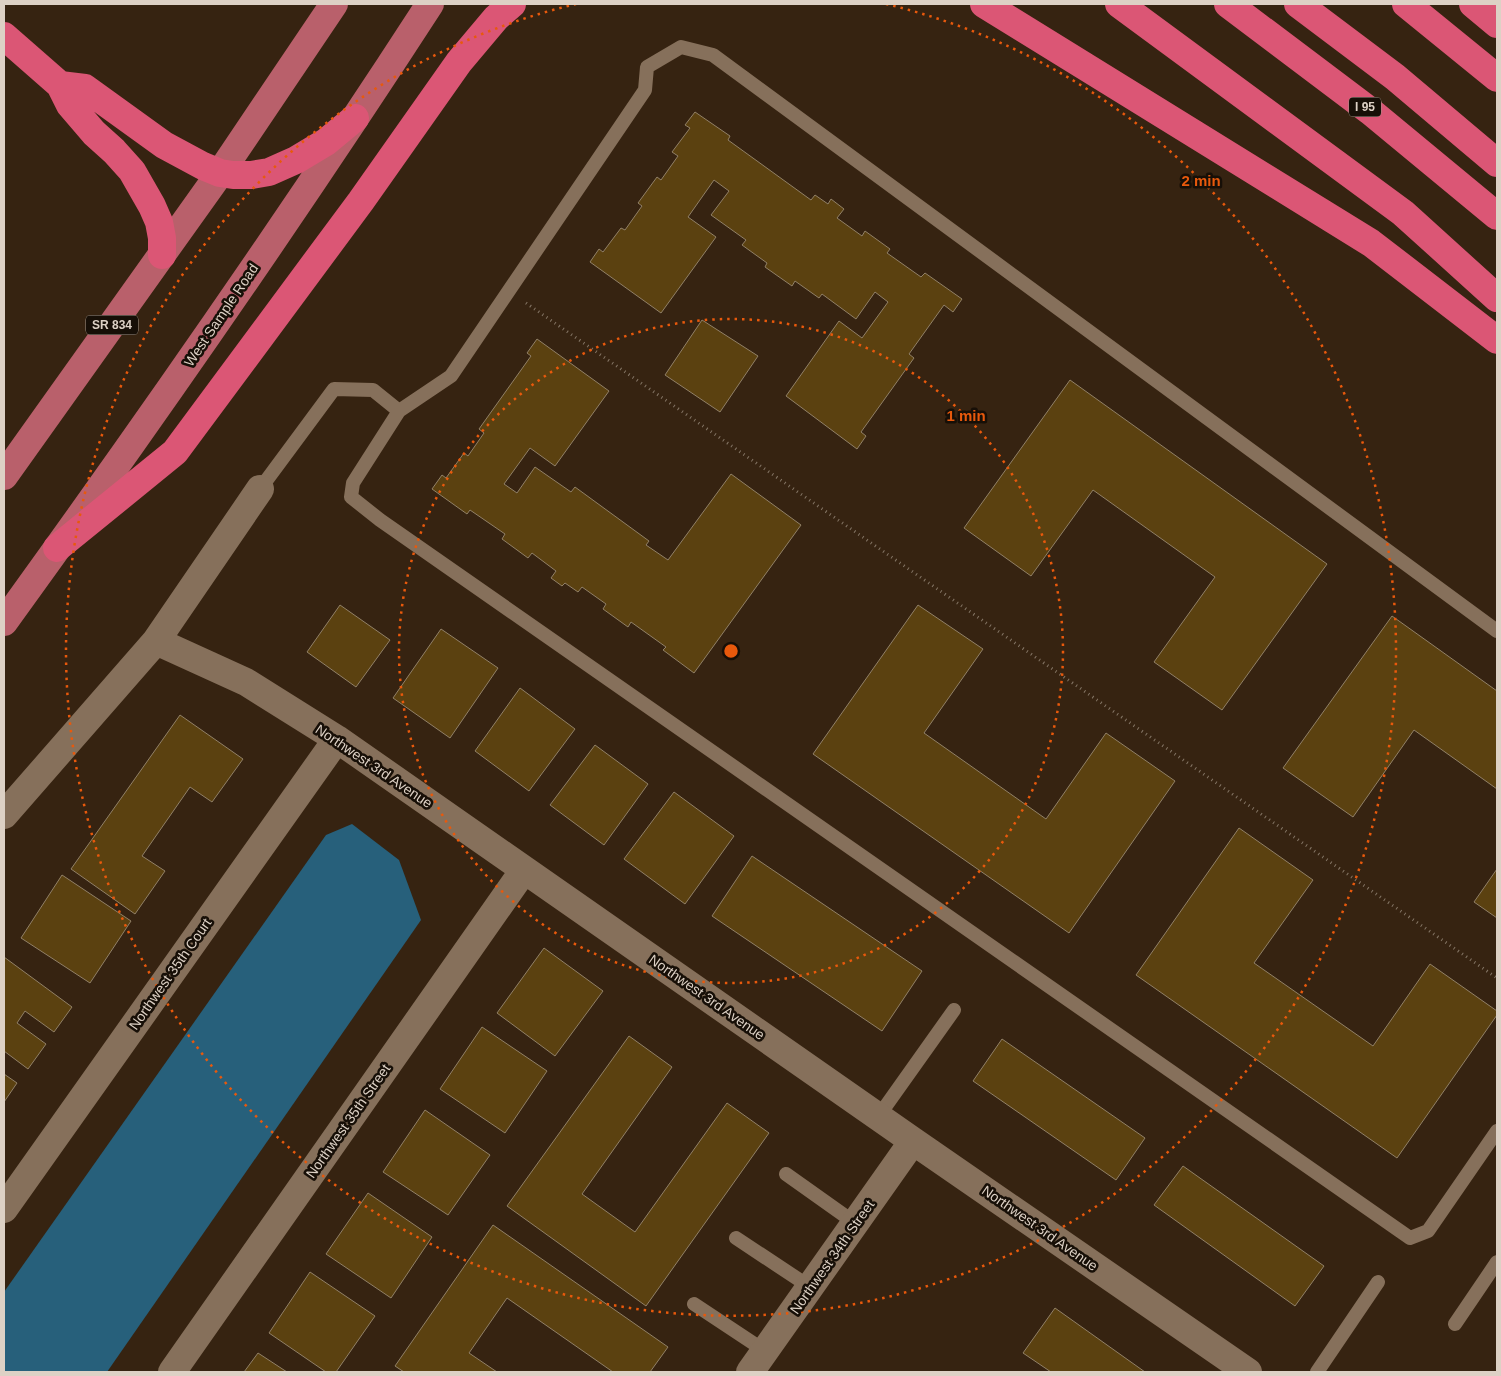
<svg xmlns="http://www.w3.org/2000/svg" width="1501" height="1376" font-family="Arial,sans-serif">
<style>
.water{fill:#27607b}
.building{fill:#5b4110;stroke:#918067}
.lines{fill:none;stroke-linecap:round;stroke-linejoin:round}
.path{stroke:#857666;stroke-width:3;stroke-dasharray:1 4;stroke-linecap:butt}
.service{stroke:#86705b;stroke-width:14}
.minor{stroke:#86705b;stroke-width:28}
.primary{stroke:#b9606b;stroke-width:28}
.motorway{stroke:#db5675;stroke-width:28}
.ring{fill:none;stroke:#e8590c;stroke-width:2.5;stroke-dasharray:2.5 5}
.labels{text-anchor:middle;stroke-width:5;stroke-linejoin:round;paint-order:stroke}
.shield{fill:#170f07;stroke:#a2978c;stroke-width:1}
.shield-label{font-size:12px;font-weight:bold;fill:#ddd1c5}
.street-label{font-size:14px;fill:#ddd1c5;stroke:#170f07}
.centre{fill:#e8590c;stroke:#170f07;stroke-width:2.5}
.ring-label{font-size:15px;text-anchor:middle;font-weight:bold;fill:#e8590c;stroke:#170f07;stroke-width:5;stroke-linejoin:round;paint-order:stroke}
</style>
<rect width="100%" height="100%" fill="#362311"/>
<path class="water" d="M352 824 399 860 421 920 107 1372H4V1292L326 835Z"/>
<path class="building" d="M695 112 730 136 728 140 811 200 815 195 828 204 831 199 844 209 837 218 862 236 865 231 890 249 887 253 921 277 925 273 962 299 953 312 944 305 909 354 914 358 861 432 866 436 857 449 786 396 839 321 862 338 888 302 875 292 856 319 822 294 819 298 795 281 792 286 765 267 767 263 742 245 746 240 711 215 729 191 714 180 688 217 716 237 661 313 590 262 599 249 603 252 621 228 625 230 642 206 638 203 657 177 661 180 678 156 672 152 690 128 685 125Z
M702 320 758 356 720 412 665 375Z
M537 339 609 391 555 466 530 448 504 484 517 493 535 467 571 492 575 487 649 541 646 545 668 560 731 474 801 525 694 673 663 650 666 647 631 622 628 627 603 609 606 604 582 587 578 592 565 583 562 586 551 578 556 571 532 553 528 558 502 539 505 534 470 510 467 514 432 489 442 475 446 478 464 453 468 456 484 433 479 429 531 356 527 353Z
M1070 380 1327 564 1222 710 1154 662 1215 577 1093 490 1031 576 964 528Z
M340 605 390 640 356 687 307 652Z
M918 605 983 649 924 733 1046 819 1106 733 1175 781 1069 933 813 754Z
M1392 616 1497 691V789L1414 730 1353 817 1283 768Z
M441 629 498 668 450 738 393 698Z
M520 688 575 729 529 791 475 751Z
M180 715 243 759 212 802 190 787 142 856 165 871 135 914 71 869Z
M595 745 648 784 604 845 550 805Z
M674 792 734 836 685 904 624 859Z
M1239 828 1313 880 1254 963 1373 1046 1430 964 1497 1011V1015L1397 1158 1136 975Z
M752 856 922 971 882 1031 712 916Z
M1497 869V918L1474 902Z
M62 875 131 921 90 983 21 938Z
M544 948 603 991 555 1056 497 1013Z
M4 957 72 1007 54 1032 25 1011 17 1023 46 1044 28 1069 4 1051Z
M482 1027 547 1071 505 1133 440 1089Z
M629 1036 672 1067 582 1194 635 1232 727 1103 769 1133 646 1306 507 1206Z
M1002 1039 1145 1138 1116 1180 973 1081Z
M4 1074 17 1083 4 1102Z
M425 1110 490 1155 448 1215 383 1172Z
M1183 1166 1324 1266 1295 1306 1154 1205Z
M368 1193 432 1237 391 1298 326 1254Z
M493 1225 668 1347 650 1372H613L507 1298 469 1353 497 1372H404L395 1366Z
M310 1272 375 1316 336 1372H326L269 1333Z
M1055 1308 1145 1372H1051L1023 1353Z
M258 1353 287 1372H244Z"/>
<g class="lines">
<path class="path" d="M526 303 1497 978"/>
<path class="service" d="M260 489 334 389 373 390 399 411
M1497 631 713 55 681 47 647 67 645 90 451 376 399 411 353 483 351 497 380 520 1410 1238 1428 1231 1497 1131
M878 1117 954 1010
M786 1174 855 1223
M736 1238 810 1287
M694 1304 765 1351
M1455 1324 1497 1262
M1317 1372 1378 1282"/>
<path class="minor" d="M156 641 246 682 337 739 913 1141 1248 1372
M4 815 156 641 260 489
M4 1209 337 739
M172 1372 524 870
M750 1372 913 1141"/>
<path class="primary" d="M4 476 220 173 334 4
M4 622C151 419 294 214 430 4"/>
<path class="motorway" d="M984 4 1371 243 1497 340
M1119 4 1403 213 1497 298
M1228 4 1370 111 1497 216
M1298 4 1395 77 1497 163
M1406 4 1497 78
M1473 4 1497 24
M4 36 60 85 70 105 94 133 114 151 132 171 152 206 159 222 162 238V255
M60 85 85 88 164 145 203 166 220 173 233 175H251L269 172 296 160 326 142 355 118
M57 548 175 452 361 201 459 62 496 18 512 4"/>
</g>
<g class="ring">
<circle cx="731" cy="651" r="332"/>
<path d="M886 4A665 665 0 1 1 576 4"/>
</g>
<g class="labels">
<g class="shield">
<rect x="1349" y="97.5" width="32" height="19" rx="4"/>
<rect x="86" y="315.5" width="52" height="19" rx="4"/>
</g>
<g class="shield-label">
<text x="1365" y="111">I 95</text>
<text x="112" y="329">SR 834</text>
</g>
<g class="street-label">
<text transform="translate(221 315) rotate(-56)" y="5">West Sample Road</text>
<text transform="translate(374 766) rotate(34)" y="5">Northwest 3rd Avenue</text>
<text transform="translate(170 974) rotate(-55)" y="5">Northwest 35th Court</text>
<text transform="translate(707 997) rotate(35)" y="5">Northwest 3rd Avenue</text>
<text transform="translate(348 1121) rotate(-55)" y="5">Northwest 35th Street</text>
<text transform="translate(1040 1228) rotate(35)" y="5">Northwest 3rd Avenue</text>
<text transform="translate(832 1257) rotate(-55)" y="5">Northwest 34th Street</text>
</g>
</g>
<circle cx="731" cy="651" r="8" class="centre"/>
<g class="ring-label">
<text x="1201" y="186">2 min</text>
<text x="966" y="421">1 min</text>
</g>
<rect width="1501" height="1376" fill="none" stroke="#ddd1c5" stroke-width="10"/>
</svg>
